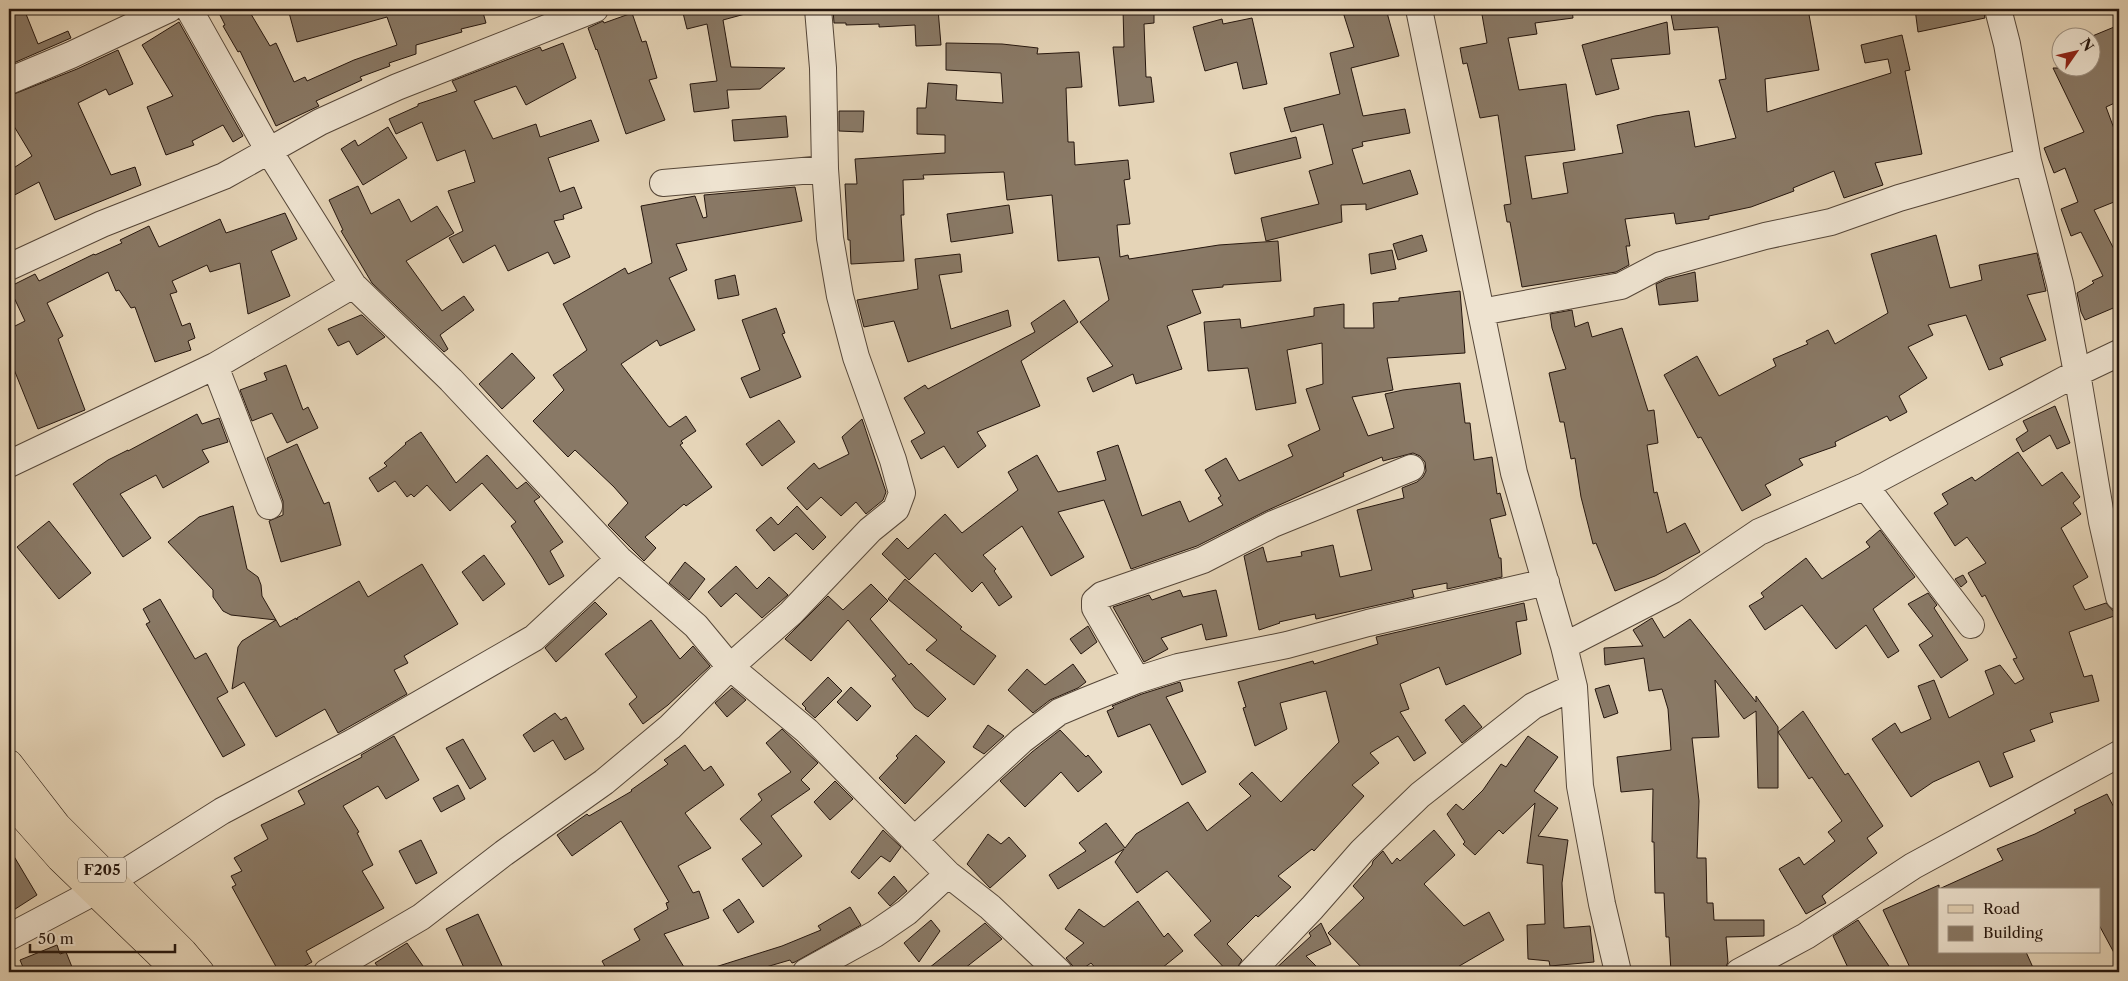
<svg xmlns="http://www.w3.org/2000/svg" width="2128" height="981" font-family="'Libre Caslon Text',serif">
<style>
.building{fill:#897966;stroke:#25160e}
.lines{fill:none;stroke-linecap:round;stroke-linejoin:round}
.minor-casing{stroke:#554638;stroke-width:28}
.major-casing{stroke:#25160e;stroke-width:29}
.minor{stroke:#eee3d0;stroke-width:26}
.major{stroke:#e5d4b7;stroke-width:28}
.labels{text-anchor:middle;stroke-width:4;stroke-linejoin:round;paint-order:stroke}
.shield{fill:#eee3d0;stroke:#615448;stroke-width:1}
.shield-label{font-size:15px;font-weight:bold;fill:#25160e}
</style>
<rect width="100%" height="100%" fill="#e5d4b7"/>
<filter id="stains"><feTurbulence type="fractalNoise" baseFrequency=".004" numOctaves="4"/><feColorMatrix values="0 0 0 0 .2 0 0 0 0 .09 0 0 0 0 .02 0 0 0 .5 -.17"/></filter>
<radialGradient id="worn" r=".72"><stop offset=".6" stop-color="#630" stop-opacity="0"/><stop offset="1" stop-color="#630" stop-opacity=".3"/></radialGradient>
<path class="building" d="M21 9H24L38 44 68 31 71 38 9 65V13Z
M217 9H248L270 46 276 43 294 82 305 77 307 81 354 60 397 45 387 17 297 42 288 9H482L486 23 461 29 462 32 416 45V54L389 63 390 66 360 77 362 80 316 101 319 106 276 126 240 51 238 52 223 26 225 25Z
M682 9H744L745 14 723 20 731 67 785 68 760 89 727 90 729 108 694 112 690 84 717 81 707 24 687 29Z
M833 9H908V11L938 9 941 45 916 46 915 25 879 27V24L846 25V23H834Z
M1123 9H1154V23L1144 24 1146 77H1151L1154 102 1119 106 1113 47H1124Z
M1342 9H1386L1399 56 1351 68 1363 116 1405 109 1410 133 1362 142 1363 146 1352 149 1363 184 1410 170 1418 194 1366 210V204L1341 205 1342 222 1266 241 1261 218 1319 204 1309 171 1333 164 1323 124 1291 132 1284 108 1340 94 1330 53 1354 47Z
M1481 9H1572L1573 18 1535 23 1537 34 1508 38 1519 90 1566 84 1575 150 1525 156 1532 199 1568 193 1563 163 1623 153 1617 125 1655 116 1689 111 1695 147 1736 138 1719 80 1726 79 1718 27 1674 30 1670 9H1808L1819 70 1765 79 1767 112 1891 73 1888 59 1865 63 1861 45 1902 35 1910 70 1905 71 1922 154 1875 163 1883 185 1844 198 1834 171 1793 188 1794 191 1751 207 1709 216V219L1676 224 1674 213 1625 219 1630 246H1626L1629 265 1616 272 1522 287 1510 222H1507L1504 205 1511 204 1498 115 1480 118 1467 63 1463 64 1460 48 1487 43Z
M1915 9H1983L1985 18 1918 32Z
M632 13 642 42 646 41 657 78 649 80 665 120 626 134 597 49 596 50 588 28 603 21 604 23Z
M1252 18 1267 84 1243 89 1237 62 1205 71 1193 27 1222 19 1223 24Z
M179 22 243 136 233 142 223 125 192 141 194 145 166 155 147 107 173 96 142 45Z
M1667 22 1670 54 1611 59 1619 89 1596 95 1582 45Z
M2119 25V101L2106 107 2119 142V200L2094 210 2119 259V309L2118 306 2085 320 2081 312 2077 293 2094 283 2092 281 2103 276 2081 232 2071 236 2061 209 2078 202 2065 168 2054 173 2044 148 2084 132 2053 68H2090V37Z
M563 43 576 78 526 105 516 86 474 101 493 139 536 124 540 137 591 120 599 141 548 158 560 192 574 187 582 208 563 215 564 219 554 221 570 257 554 264 548 252 508 271 495 245 463 263 449 238 463 231 448 191 475 182 465 150 437 161 422 122 396 134 389 119 418 106V104L457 91 452 81 540 47 542 51Z
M946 43 1002 44 1038 48 1037 54 1079 52 1082 87 1066 88 1068 142H1074L1075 165 1128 160 1130 179 1124 180 1130 224 1117 225 1120 257 1128 255 1129 259 1219 245 1278 241 1281 281 1223 285V287L1192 290 1201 313 1167 326 1182 369 1136 384 1133 374 1093 392 1087 378 1113 366 1080 322 1109 300 1099 257 1058 261 1052 195 1007 200 1004 172 923 175 924 179 903 180 904 215H901L904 261 851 264 850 240H848L845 184H857L855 159 945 153V135L917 134V108H926L928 83 957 85 956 100 1003 103 1001 73 946 70Z
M118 50 133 84 109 95 106 89 78 103 111 175 135 167 141 185 55 220 39 182 9 198V171L32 156 9 118V96L77 69Z
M839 111H864L863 132 839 131Z
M786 116 788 137 734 141 732 120Z
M388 127 407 158 363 185 341 149 355 140 358 146Z
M1296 137 1301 158 1235 174 1230 153Z
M358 186 371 214 399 199 411 222 437 206 454 233 406 261 442 311 464 296 474 310 440 335 448 349 444 352 372 283 341 231 343 230 329 200Z
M795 187 802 221 676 244 687 270 669 278 695 330 660 346 657 340 621 364 668 426 670 427 686 416 696 431 681 441 683 443 680 445 712 487 686 506 684 504 645 537 656 548 644 561 608 525 628 503 614 487 575 450 568 457 533 421 564 390 553 375 587 350 563 304 625 268 628 274 652 263 641 206 695 196 703 218 707 217 704 195Z
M1009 205 1013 233 951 242 947 214Z
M285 213 297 239 271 251 290 296 248 314 240 263 210 272 207 265 172 281 177 292 170 294 182 326 190 323 195 338 188 341 191 350 155 362 135 307 131 308 119 290 116 291 108 272 47 303 63 336 58 339 85 410 38 429 13 367 9 370V329L25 321 9 287 35 274 39 281 94 254 95 255 122 243 120 240 149 226 159 247 220 219 226 233Z
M1422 235 1427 251 1398 260 1393 244Z
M1936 235 1950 288 1982 280 1979 265 2037 253 2046 291 2027 295 2046 340 2000 358 2003 365 1989 370 1966 315 1928 325 1933 335 1908 347 1927 378 1899 396 1907 412 1890 421 1887 416 1835 442 1836 446 1799 459 1803 465 1765 485 1771 495 1742 511 1701 437 1698 438 1664 375 1697 356 1719 396 1776 366 1773 359 1808 344 1806 341 1828 330 1835 344 1888 313 1871 254Z
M1392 250 1396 269 1371 274 1369 254Z
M960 254 962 272 939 275 951 329 1008 310 1011 326 908 362 894 321 864 327 857 300 918 289 915 259Z
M1695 272 1698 301 1659 305 1656 284 1667 279Z
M735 275 739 295 718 299 715 280Z
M1460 291 1465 353 1387 358 1393 390 1352 397 1368 436 1394 428 1385 394 1403 390 1460 383 1465 423H1470L1474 460 1492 457 1497 494 1500 493 1506 515 1490 519 1499 558H1501L1502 577 1447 589V583L1412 590 1414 597 1316 619 1315 614 1279 622 1280 623 1259 630 1244 556 1263 547 1267 562 1302 556 1301 552 1333 545 1340 577 1372 570 1357 510 1404 498 1402 488 1417 482 1423 477 1426 471 1425 462 1420 456 1413 453 1383 461 1382 457 1343 473 1344 476 1266 511 1197 546 1131 569 1104 500 1058 512 1084 557 1051 576 1022 526 983 555 996 569 994 571 1012 597 999 606 982 582 972 592 935 553 909 580 882 554 897 538 908 549 945 514 962 533 1018 490 1008 472 1037 455 1058 492 1106 480 1097 452 1118 445 1142 516 1180 501 1189 522 1223 505 1218 498 1221 496 1205 470 1226 458 1239 481 1293 456 1288 445 1320 430 1306 389 1323 384 1322 343 1287 350 1296 403 1256 410 1248 368 1208 371 1204 322 1240 319 1241 328 1314 316V308L1344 304V328H1374L1373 303 1399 301V298Z
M1064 300 1078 322 1021 361 1040 406 977 432 986 446 958 468 944 446 921 459 911 441 925 433 904 398 925 385 928 389 1035 332 1031 323Z
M776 308 785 333 782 334 801 377 750 398 741 378 760 370 742 320Z
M1572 310 1575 327 1588 322 1592 337 1622 328 1648 411 1654 410 1658 443 1647 445 1654 493 1657 492 1667 533 1685 523 1700 552 1655 576 1615 591 1596 543 1593 544 1581 497 1575 458 1571 459 1564 422H1560L1549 373 1566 369 1552 328 1550 314Z
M361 315H362L385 337 357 355 349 341 338 346 328 329Z
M512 353 535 378 502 409 479 384Z
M286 365 303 410 308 407 318 428 287 443 272 413 252 421 240 390 267 380 264 373Z
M2055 406 2070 443 2057 449 2050 435 2023 452 2016 439 2028 431 2023 421Z
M197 414 202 424 219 418 228 442 202 450 209 462 163 488 156 475 120 494 151 538 123 557 73 484 108 460 128 450V451Z
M862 419 886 492 883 500 866 514 856 502 841 516 821 497 807 510 787 488 814 463 819 469 849 454 842 437Z
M779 420 795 442 762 466 746 444Z
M421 432 456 483 487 455 517 489 526 482 540 497 534 501 563 542 550 551 564 576 549 585 532 557 511 526 516 522 482 483 450 511 427 485 414 497 411 494 407 497 395 481 378 492 369 478 387 466 384 463 406 444 405 443Z
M297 444 324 504 329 502 341 545 281 562 269 521 283 515V501L267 458Z
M2018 452 2042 486 2062 472 2080 497 2073 503 2081 514 2061 528 2088 577 2073 586 2085 610 2106 603 2117 615 2069 632 2084 677 2092 675 2099 701 2050 713 2053 722 2030 730 2035 741 2003 753 2013 777 1990 787 1979 761 1933 782 1911 797 1872 739 1895 723 1901 733 1931 719 1918 686 1934 680 1949 718 1994 694 1985 671 2000 665 2015 684 2024 679 2013 659 2017 658 1985 595 1982 597 1968 573 1986 563 1967 537 1955 546 1934 513 1948 504 1942 494 1972 477 1975 481Z
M233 506 247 569 258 577 261 585 262 596 276 620 231 615 223 611 213 597V590L168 542 199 517Z
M797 506 826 537 813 550 796 533 774 551 756 530 771 517 778 525Z
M49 521 91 573 59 599 17 547Z
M1880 530 1915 577 1873 609 1899 651 1888 658 1866 625 1836 649 1802 605 1765 630 1749 606 1764 597 1761 593 1806 558 1822 579 1870 547 1866 542Z
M484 555 505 584 483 601 462 572Z
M685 562 705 579 689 600 669 583Z
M422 564 458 624 404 656 408 663 394 670 407 694 338 733 325 709 276 737 244 682 232 689 238 647 242 641 276 620 280 627 296 618 297 620V618L359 581 368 597Z
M736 566 757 589 769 577 788 595 762 618 736 593 721 607 708 592Z
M1963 575 1967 582 1961 587 1955 579Z
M905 579 962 627 960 629 996 656 974 685 926 650 937 640 888 599Z
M871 584 888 601 870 619 909 665 911 663 946 699 928 717 915 708 892 679 896 676 848 620 811 661 785 639 828 596 843 610Z
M1180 590 1183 597 1216 590 1227 636 1206 640 1202 624 1161 638 1168 649 1144 662 1113 607 1149 595 1152 600Z
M1928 593 1937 605 1934 608 1968 660 1941 678 1919 645 1933 636 1908 604Z
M160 599 195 659 206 653 228 692 217 698 245 745 223 757 146 624 150 622 143 609Z
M595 602 607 614 556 662 545 648Z
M1524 603 1527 620 1516 622 1521 654 1446 685 1439 667 1400 684 1409 709 1400 712 1426 753 1414 761 1398 736 1370 753 1379 763 1352 785 1364 796 1314 851 1312 849 1278 876 1291 887 1258 917 1256 915 1227 944 1242 960 1237 968 1236 972H1228L1194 935 1211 921 1167 871 1137 893 1115 862 1124 849 1058 889 1049 875 1086 851 1079 843 1106 823 1125 848 1136 834 1188 802 1207 831 1251 796 1239 784 1252 772 1281 802 1339 742 1326 691 1280 703 1287 729 1255 746 1243 708 1246 707 1238 682 1313 661 1314 664 1378 644 1376 637Z
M1652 618 1664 638 1690 619 1756 702V696L1778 727V788H1758L1756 711 1744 719 1715 680 1719 737 1692 738 1699 801 1697 858H1706L1707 903H1713L1714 920H1764V936L1726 937 1728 962 1725 969 1671 972 1669 937H1666L1664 893H1655L1654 842H1652L1653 789 1621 792 1617 757 1671 750 1668 709 1662 689 1649 691 1644 658 1605 665 1604 648 1643 646 1633 630Z
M651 620 680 659 693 646 710 666 668 705 643 724 629 704 637 697 605 654Z
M1088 626 1097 642 1081 654 1070 639Z
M1073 664 1086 682 1078 688 1050 700 1033 713 1008 690 1027 669 1045 685Z
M828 677 842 691 815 718 805 709 806 708 802 704Z
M1180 682 1183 691 1166 697 1206 772 1182 785 1150 724 1118 737 1107 711 1114 708 1112 706 1142 694Z
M1609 685 1618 713 1604 718 1595 689Z
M851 687 871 706 857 721 837 702Z
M732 688 746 700 727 717 715 703Z
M1464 705 1482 727 1462 743 1445 720Z
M1803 711 1845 775 1848 773 1883 826 1867 838 1877 853 1822 896 1826 903 1806 914 1779 869 1799 857 1804 865 1835 841 1828 832 1842 821 1812 777 1809 779 1778 732Z
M555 713 561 720 566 717 584 749 565 760 553 740 534 752 523 735Z
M988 725 1004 736 984 754 973 747Z
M782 729 818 763 801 780 810 789 771 816 802 856 763 887 742 859 762 844 740 819 762 800 758 794 791 772 766 743Z
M1060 730 1086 757 1088 755 1102 772 1078 792 1061 772 1025 807 1000 781 1032 752Z
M916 735 945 762 905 804 879 778 898 758 896 756Z
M394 736 419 780 386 799 378 786 343 806 359 832 357 833 373 865 362 871 384 908 306 951 312 962 294 972H279L232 887 236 885 231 876 242 871 234 858 268 839 261 825 305 804 298 791 362 757 361 755Z
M1528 736 1558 757 1534 791 1558 808 1538 836 1568 840 1562 883 1564 928 1590 926 1594 962 1550 966 1549 961 1528 959 1527 925 1545 924 1543 865 1527 863 1535 803 1503 834 1499 830 1475 855 1463 844 1465 842 1447 814 1456 804 1463 810 1483 790 1501 764 1506 767Z
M463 739 486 779 470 789 446 748Z
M685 745 704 771 711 766 724 785 685 813 711 848 678 866 693 893 699 891 709 918 664 934 687 972H608L602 961 640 940 634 929 668 909 666 903 669 902 621 821 572 856 557 835 587 814 589 816 632 791 631 790 668 764 664 760Z
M835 781 853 799 830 820 814 802Z
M458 785 465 799 441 812 433 798Z
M2107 794 2119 817V962L2099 925V890H1939V952H2026L2035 972H1912L1883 910 1939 885V889L2003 860 1997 849 2035 834 2076 813 2074 810Z
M883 830 901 847 890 862 881 856 859 879 851 872Z
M1434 830 1455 855 1424 884 1464 926 1489 912 1504 940 1449 972H1366L1328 933 1364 898 1353 886 1372 865 1373 861 1383 851 1392 864 1397 858 1400 861Z
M988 834 1001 844 1009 837 1026 856 990 888 967 864Z
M421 840 437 873 416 884 399 851Z
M9 848 37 895 9 913Z
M894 876 907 891 890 906 878 893Z
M739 899 754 922 738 933 723 910Z
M1138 901 1164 937 1168 933 1183 951 1157 972H1099L1091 963 1078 972 1066 958 1084 943 1065 929 1079 909 1104 927Z
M850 907 861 925 795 962 792 963 790 960 749 972H709V969L782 946 821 930 818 926Z
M478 914 505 972H466L446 929Z
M931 920 940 931 919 962 904 943Z
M1858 920 1893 972H1850L1833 936Z
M985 923 1002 939 960 972H924Z
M1321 923 1331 944 1306 956 1322 972H1272L1311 936 1309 933Z
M407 943 423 966 414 972H382L375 963Z
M57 945 60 954 66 952 72 967 61 972H25L20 960Z"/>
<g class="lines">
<g class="minor-casing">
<path id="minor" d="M189 9 269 151 353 285 451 380 619 559 696 626 730 667 807 731 948 874 990 907 1059 972
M1419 9 1514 473 1564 646 1574 687 1580 786 1602 904 1618 972
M1998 9 2007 44 2028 161 2060 284 2077 373 2102 522 2119 597
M9 81 71 55 169 9
M663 183 825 169
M9 267 102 224 224 176 320 122 397 87 595 9
M1481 312 1621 286 1661 265 1765 236 1831 222 1899 198 2028 161
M215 366 269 506
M9 464 215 366 353 285
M1865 486 1971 625
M1564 646 1673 590 1759 532 1865 486 2077 373 2119 353
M1137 680 1095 608V601L1102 595 1203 560 1273 524 1411 468
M914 840 1022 740 1059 712 1085 701 1137 680 1178 667 1287 645 1368 623 1546 582
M9 937 94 892 222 811 355 741 534 638 619 559
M327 972 421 917 504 853 604 782 670 727 730 667 791 613 870 530 896 509 902 493 893 460 856 357 840 296 830 238 825 169 823 68 818 9
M806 972 875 934 907 912 948 874
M1251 972 1312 908 1362 851 1420 795 1533 706 1574 687
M1739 972 1806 936 1913 866 2119 754"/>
</g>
<g class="major-casing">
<path id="major" d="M9 764 57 826 183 952 200 972
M9 797 16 808 60 858 176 970"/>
</g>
<use href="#minor" class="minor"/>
<use href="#major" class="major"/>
</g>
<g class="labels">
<rect class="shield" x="78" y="857.5" width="48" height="25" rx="4"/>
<g class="shield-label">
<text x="102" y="875">F205</text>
</g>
</g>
<rect width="2128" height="981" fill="none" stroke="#e5d4b7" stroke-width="30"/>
<rect x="10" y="10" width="2108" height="961" fill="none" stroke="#25160e" stroke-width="2.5"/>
<rect x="15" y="15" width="2098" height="951" fill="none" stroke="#25160e"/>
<rect x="1938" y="888" width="162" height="65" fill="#eee3d0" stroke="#9e9182"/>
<rect x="1948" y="905" width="25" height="8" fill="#e5d4b7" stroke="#9e9182"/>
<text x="1983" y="914" font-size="15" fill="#25160e">Road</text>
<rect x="1948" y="926" width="25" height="15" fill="#897966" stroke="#9e9182"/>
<text x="1983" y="938" font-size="15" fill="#25160e">Building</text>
<g transform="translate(2076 52) rotate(56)"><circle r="24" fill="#eee3d0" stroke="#9e9182"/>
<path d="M0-4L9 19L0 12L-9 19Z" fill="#8f2418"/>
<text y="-8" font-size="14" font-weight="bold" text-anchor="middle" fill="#25160e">N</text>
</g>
<path d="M30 944v8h145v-8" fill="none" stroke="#25160e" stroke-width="2.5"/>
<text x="38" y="944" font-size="15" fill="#25160e" stroke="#eee3d0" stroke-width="4" paint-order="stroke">50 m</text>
<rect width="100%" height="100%" filter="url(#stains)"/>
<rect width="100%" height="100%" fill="url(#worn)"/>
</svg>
